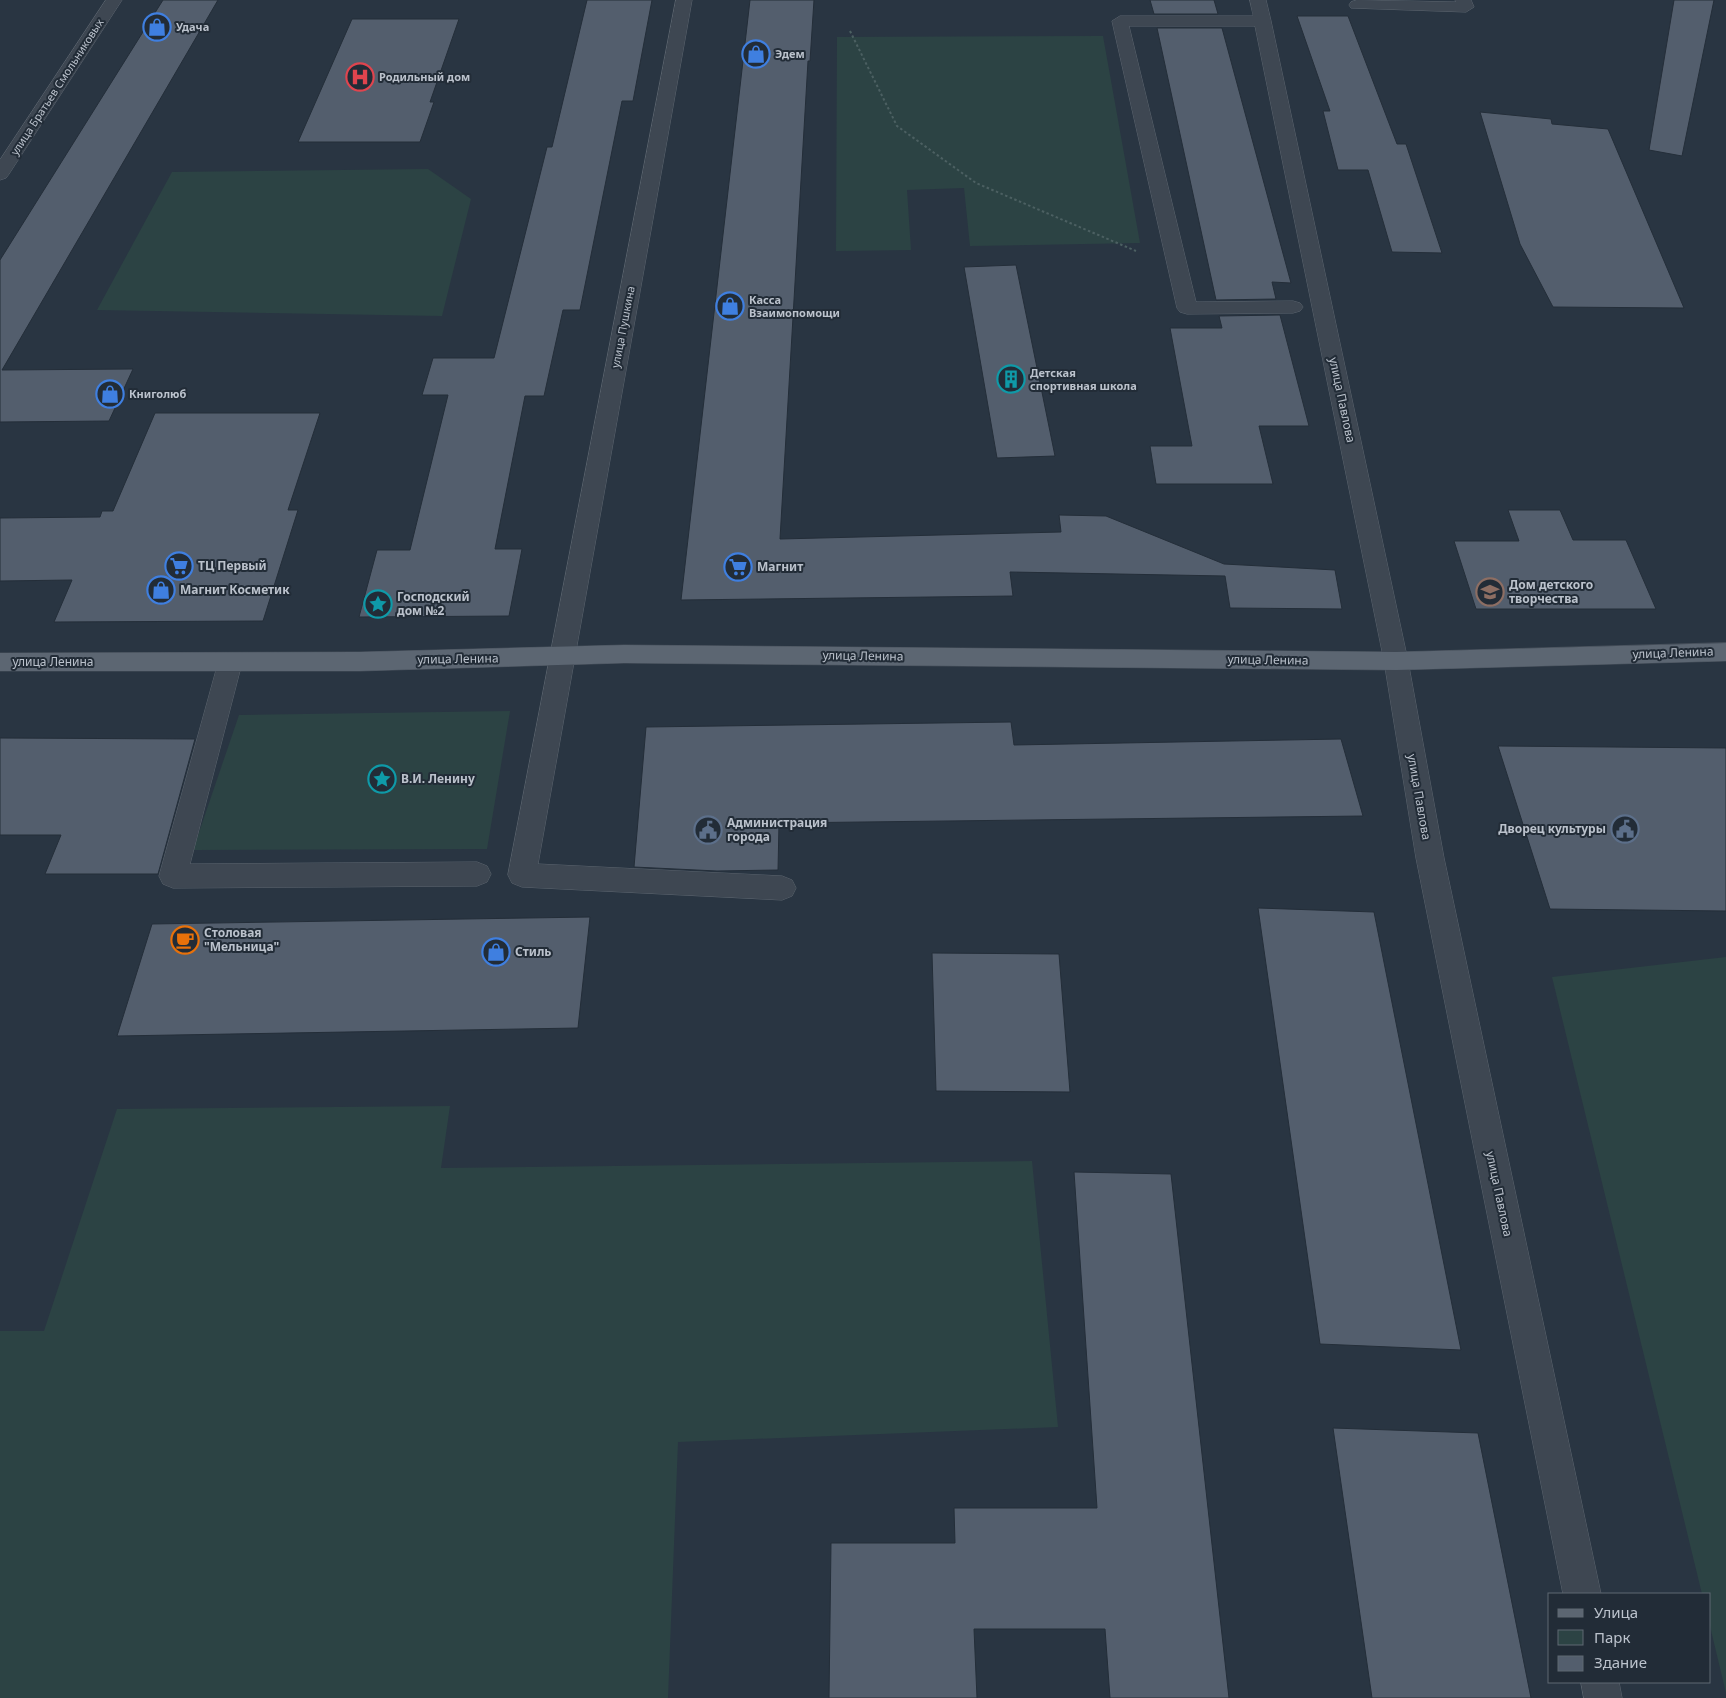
<svg xmlns="http://www.w3.org/2000/svg" width="1726" height="1698" font-family="'Noto Sans',sans-serif">
<style>
.green{fill:#2c4344}
.building{fill:#535e6d;stroke:#242e39}
.lines{fill:none;stroke-linecap:round;stroke-linejoin:round}
.minor-casing{stroke:#5c656f;stroke-width:1}
.major-casing{stroke:#47505b;stroke-width:1}
.path{stroke:#4c6062;stroke-width:2;stroke-dasharray:2.5 2.5;stroke-linecap:butt}
.minor{fill:#3e4752;fill-rule:evenodd}
.major{fill:#5c6672;fill-rule:evenodd}
.labels{text-anchor:middle;stroke-width:4;stroke-linejoin:round;paint-order:stroke}
.far-poi-label{font-size:11px;font-weight:bold;fill:#bbc2cc;stroke:#222c37;text-anchor:start}
.far-street-label{font-size:11px;fill:#bbc2cc;stroke:#222c37}
.street-label{font-size:12px;fill:#bbc2cc;stroke:#222c37}
.poi-label{font-size:12px;font-weight:bold;fill:#bbc2cc;stroke:#222c37;text-anchor:start}
</style>
<rect width="100%" height="100%" fill="#293542"/>
<path class="green" d="M1103 36 1140 243 970 246 964 188 907 190 911 250 836 251 837 37Z
M428 169 471 199 442 316 97 310 172 172Z
M510 711 487 849 193 850 239 715Z
M1726 957V1693L1710 1626V1594H1702L1552 977Z
M450 1106 441 1168 1032 1161 1058 1427 678 1442 668 1698H0V1331H44L117 1109Z"/>
<path class="building" d="M163 0H218L2 370 133 369 109 421 0 422V260Z
M587 0H652L633 101H622L580 310H563L544 396H525L495 549H522L509 616 359 617 377 550H410L448 395H422L433 358H494L547 147H552Z
M750 0H814L810 61H808L780 539 1061 532 1059 515 1106 516 1224 564 1335 570 1342 609 1230 608 1225 576 1010 572 1013 596 681 600Z
M1150 0H1214L1218 14H1154Z
M1674 0H1714L1682 156 1649 150Z
M1297 16H1348L1397 144H1406L1442 253 1392 252 1368 170H1338L1323 111H1330Z
M352 19H459L430 102H434L420 142H298Z
M1157 28H1222L1291 283 1272 282 1276 299 1216 300Z
M1480 112 1551 119 1552 124 1608 129 1684 308 1553 307 1520 244Z
M1016 265 1055 456 997 458 964 267Z
M1280 315 1309 426H1259L1273 484H1156L1150 446H1192L1170 328H1222L1219 316Z
M155 413H320L288 510H298L263 621 54 622 72 580 0 581V518L100 517 102 511H113Z
M1508 510H1560L1573 540H1626L1656 609H1476L1454 541H1519Z
M1011 722 1014 745 1341 739 1363 816 779 823 778 870 717 871 634 867 646 727Z
M0 738 195 739 158 874H45L61 835H0Z
M1498 746 1726 748V911L1550 909Z
M1258 908 1374 912 1461 1350 1320 1344Z
M590 917 578 1028 117 1036 152 924Z
M932 953 1059 954 1070 1092 936 1091Z
M1074 1172 1171 1174 1229 1698H1110L1105 1629H974L977 1698H829L831 1543H955L954 1508H1097Z
M1333 1428 1478 1433 1531 1698H1372Z"/>
<g class="lines">
<g class="minor-casing">
<path id="minor" d="M106 0H122L9 174 6 178 0 180V160Z
M676 0H692L538 864 782 876 792 880 796 888 792 896 782 900 522 887 512 883 508 875Z
M1250 0H1266L1271 21 1408 661 1444 858 1601 1594H1563L1416 858 1384 661 1255 26H1129L1196 302 1293 301 1300 303 1303 307 1300 311 1293 313 1187 314 1180 312 1177 308 1112 21 1120 16H1253Z
M1357 0 1456 2 1455 0H1471L1474 7 1466 12 1351 8 1349 5 1351 2Z
M230 654 239 656 242 663 190 864 477 862 487 866 491 874 487 882 477 886 173 888 163 884 159 876 218 663 221 656Z
M1581 1682H1619L1622 1698H1584Z"/>
</g>
<g class="major-casing">
<path id="major" d="M1726 643V661L1396 670 624 663 360 671H0V653L360 652 624 645 1396 652Z"/>
</g>
<path class="path" d="M850 31 897 126 976 183 1136 251"/>
<use href="#minor" class="minor"/>
<use href="#major" class="major"/>
</g>
<defs>
<g id="shop-ring" transform="scale(1.4375)"><circle r="9.5" fill="#222c37" stroke="#3f7fe0" stroke-width="1.5"/><path d="M-5-2.5h2.3a2.7 3.5 0 0 1 5.4 0H5L5.5 6h-11ZM-1.5-2.5h3a1.5 2.3 0 0 0-3 0Z" fill="#3f7fe0"/></g>
<g id="hospital-ring" transform="scale(1.4375)"><circle r="9.5" fill="#222c37" stroke="#e0444e" stroke-width="1.5"/><path d="M-5-5h3v3.5h4V-5h3V5h-3V1.5h-4V5h-3Z" fill="#e0444e"/></g>
<g id="building-ring" transform="scale(1.4375)"><circle r="9.5" fill="#222c37" stroke="#0f9aa8" stroke-width="1.5"/><path d="M-4-6H4V6H1V3H-1V6H-4ZM-2.5-4.3h1.7v1.8h-1.7ZM.8-4.3h1.7v1.8H.8ZM-2.5-1h1.7V.8h-1.7ZM.8-1h1.7V.8H.8Z" fill="#0f9aa8"/></g>
<g id="supermarket-ring" transform="scale(1.4375)"><circle r="9.5" fill="#222c37" stroke="#3f7fe0" stroke-width="1.5"/><path d="M-6-5.5h2.5l.6 2H6L4.5 2H-2.5L-4.4-4H-6ZM-1.5 3.2a1.3 1.3 0 1 0 .1 0ZM3 3.2a1.3 1.3 0 1 0 .1 0Z" fill="#3f7fe0"/></g>
<g id="school-ring" transform="scale(1.4375)"><circle r="9.5" fill="#222c37" stroke="#8d6e63" stroke-width="1.5"/><path d="M0-5L7-2L0 1L-7-2ZM-4 1L0 2.5L4 1V4Q0 6-4 4Z" fill="#8d6e63"/></g>
<g id="sight-ring" transform="scale(1.4375)"><circle r="9.5" fill="#222c37" stroke="#0f9aa8" stroke-width="1.5"/><path d="M0-6L1.8-2.2L6-1.7L2.9 1.2L3.7 5.4L0 3.3L-3.7 5.4L-2.9 1.2L-6-1.7L-1.8-2.2Z" fill="#0f9aa8"/></g>
<g id="civic-ring" transform="scale(1.4375)"><circle r="9.5" fill="#222c37" stroke="#5c6f8a" stroke-width="1.5"/><path d="M-.6-6.5H3V-4.5H.6V-3L4-1V1h2V6H-6V1h2V-1L-.6-3ZM-1.2 2.5V6h2.4V2.5Z" fill="#5c6f8a"/></g>
<g id="cafe-ring" transform="scale(1.4375)"><circle r="9.5" fill="#222c37" stroke="#e8710a" stroke-width="1.5"/><path d="M-5.5-4.5H6V0H3Q3 3.5 0 3.5H-2.5Q-5.5 3.5-5.5 0ZM3-3.2v2h1.7v-2ZM-6 4.5H4V6H-6Z" fill="#e8710a"/></g>
</defs>
<g fill-rule="evenodd">
<use href="#shop-ring" x="157" y="27"/>
<use href="#shop-ring" x="756" y="54"/>
<use href="#hospital-ring" x="360" y="77"/>
<use href="#shop-ring" x="730" y="306"/>
<use href="#building-ring" x="1011" y="379"/>
<use href="#shop-ring" x="110" y="394"/>
<use href="#supermarket-ring" x="179" y="566"/>
<use href="#supermarket-ring" x="738" y="567"/>
<use href="#shop-ring" x="161" y="590"/>
<use href="#school-ring" x="1490" y="592"/>
<use href="#sight-ring" x="378" y="604"/>
<use href="#sight-ring" x="382" y="779"/>
<use href="#civic-ring" x="1625" y="829"/>
<use href="#civic-ring" x="708" y="830"/>
<use href="#cafe-ring" x="185" y="940"/>
<use href="#shop-ring" x="496" y="952"/>
</g>
<g class="labels">
<g class="far-poi-label">
<text x="176" y="31">Удача</text>
<text x="775" y="58">Эдем</text>
<text x="379" y="81">Родильный дом</text>
<text x="749" y="304">Касса<tspan x="749" dy="13">Взаимопомощи</tspan></text>
<text x="1030" y="377">Детская<tspan x="1030" dy="13">спортивная школа</tspan></text>
<text x="129" y="398">Книголюб</text>
</g>
<g class="far-street-label">
<text transform="translate(57 87) rotate(-57)" y="4">улица Братьев Смольниковых</text>
<text transform="translate(623 327) rotate(-79)" y="4">улица Пушкина</text>
</g>
<g class="street-label">
<text transform="translate(1342 400) rotate(78)" y="4">улица Павлова</text>
<text transform="translate(1673 653) rotate(-2)" y="4">улица Ленина</text>
<text transform="translate(863 656) rotate(1)" y="4">улица Ленина</text>
<text transform="translate(458 659) rotate(-1)" y="4">улица Ленина</text>
<text transform="translate(1268 660) rotate(1)" y="4">улица Ленина</text>
<text x="53" y="666">улица Ленина</text>
<text transform="translate(1419 797) rotate(80)" y="4">улица Павлова</text>
<text transform="translate(1499 1194) rotate(78)" y="4">улица Павлова</text>
</g>
<g class="poi-label">
<text x="198" y="570">ТЦ Первый</text>
<text x="757" y="571">Магнит</text>
<text x="1509" y="589">Дом детского<tspan x="1509" dy="14">творчества</tspan></text>
<text x="180" y="594">Магнит Косметик</text>
<text x="397" y="601">Господский<tspan x="397" dy="14">дом №2</tspan></text>
<text x="401" y="783">В.И. Ленину</text>
<text x="727" y="827">Администрация<tspan x="727" dy="14">города</tspan></text>
<text x="1606" y="833" text-anchor="end">Дворец культуры</text>
<text x="204" y="937">Столовая<tspan x="204" dy="14">"Мельница"</tspan></text>
<text x="515" y="956">Стиль</text>
</g>
</g>
<rect x="1548" y="1593" width="162" height="90" fill="#222c37" stroke="#5f6873"/>
<rect x="1558" y="1609" width="25" height="8" fill="#5c6672" stroke="#5f6873"/>
<text x="1594" y="1618" font-size="15" fill="#bbc2cc">Улица</text>
<rect x="1558" y="1630" width="25" height="15" fill="#2c4344" stroke="#5f6873"/>
<text x="1594" y="1643" font-size="15" fill="#bbc2cc">Парк</text>
<rect x="1558" y="1656" width="25" height="15" fill="#535e6d" stroke="#5f6873"/>
<text x="1594" y="1668" font-size="15" fill="#bbc2cc">Здание</text>
</svg>
